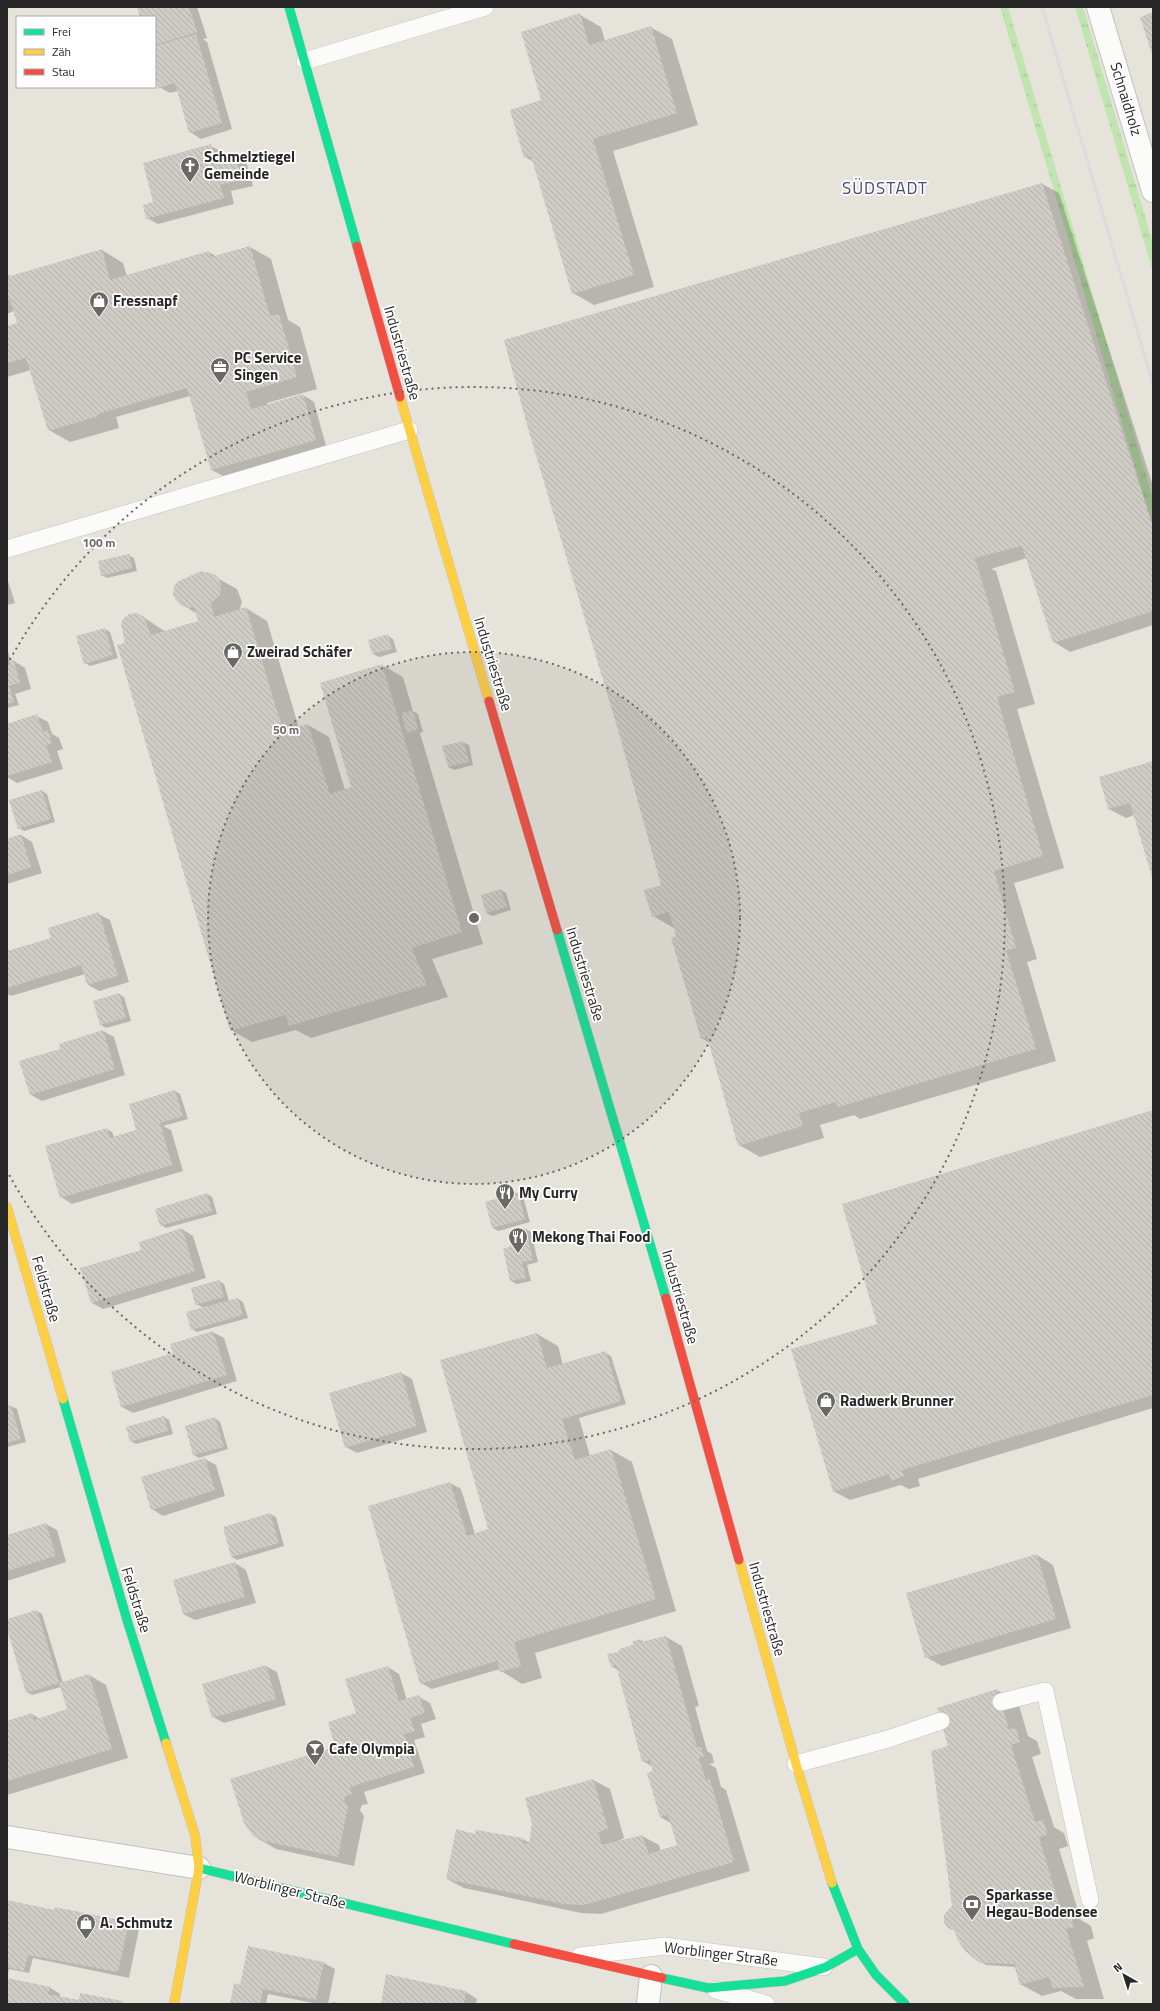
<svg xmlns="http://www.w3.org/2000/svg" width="1160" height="2011" font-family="'Titillium Web',sans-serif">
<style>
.grass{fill:url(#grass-tufts)}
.shadow{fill:#0003}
.building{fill:url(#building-back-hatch)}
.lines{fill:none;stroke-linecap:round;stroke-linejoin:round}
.lane-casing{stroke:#c2c1c2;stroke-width:18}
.street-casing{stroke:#c2c1c2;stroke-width:24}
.fast-casing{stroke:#c2c1c2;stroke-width:10}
.slow-casing{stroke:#c2c1c2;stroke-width:10}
.jam-casing{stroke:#c2c1c2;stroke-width:10}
.lane{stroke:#fbfbfa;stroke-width:17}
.street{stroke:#fbfbfa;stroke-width:22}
.fast{stroke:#16e098;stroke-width:9}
.slow{stroke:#ffcf43;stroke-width:9}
.jam{stroke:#f24e42;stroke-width:9}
.rail{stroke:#dcdbdd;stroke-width:3}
.ring{fill:none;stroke:#6a6966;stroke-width:2;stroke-dasharray:2 4}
.labels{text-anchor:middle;stroke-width:3.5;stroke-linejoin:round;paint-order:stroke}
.street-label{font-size:15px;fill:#272727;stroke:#fff}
.poi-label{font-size:15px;font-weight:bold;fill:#272727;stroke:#fff;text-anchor:start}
.quarter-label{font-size:17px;letter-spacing:1px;fill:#44487a;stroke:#fff}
.centre{fill:#6a6966;stroke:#fff;stroke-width:2}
.ring-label{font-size:12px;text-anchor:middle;font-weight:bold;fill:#6a6966;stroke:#fff;stroke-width:3.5;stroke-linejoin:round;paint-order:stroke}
</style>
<defs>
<pattern id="grass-tufts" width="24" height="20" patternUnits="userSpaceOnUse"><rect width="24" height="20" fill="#c1e5b0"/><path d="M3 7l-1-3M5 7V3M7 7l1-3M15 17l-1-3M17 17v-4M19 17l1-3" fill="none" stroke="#a6c497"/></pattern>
<pattern id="building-back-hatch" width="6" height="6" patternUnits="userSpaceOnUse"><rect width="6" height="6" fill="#cfccc6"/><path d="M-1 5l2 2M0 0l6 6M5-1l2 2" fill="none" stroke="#b2afaa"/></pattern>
</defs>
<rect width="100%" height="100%" fill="#e6e3db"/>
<path class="grass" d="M1000 7H1008L1153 499V528Z
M1075 7H1083L1153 243V272Z"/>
<path class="shadow" d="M138 7H197L207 38 203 39 207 42 232 129 201 139 190 132 178 91 170 93 159 87 155 73V17H141Z
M580 15 601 27 605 41 650 27 672 39 698 125 613 151 654 287 594 305 573 293 534 162 525 157 543 101Z
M211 146 222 152 223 157 235 154 246 161 253 186 231 191 234 204 158 224 147 218 155 202Z
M1042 184 1059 193 1153 486V625L1070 652 1054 642 1027 558 991 569 996 571 1035 704 1017 709 1064 868 1014 883 1037 959 1027 962 1056 1061 860 1119 854 1115 820 1125 824 1138 760 1157 739 1145 709 1043 702 1038 674 928 653 916 663 885 621 737 530 432Z
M250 247 271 259 288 320 300 327 317 389 267 403 268 406 303 395 314 402 326 446 223 476 212 470 190 396 116 417 119 428 70 442 49 430 31 370 7 377V327L18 324 14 311 7 314V274L12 277 102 250 123 263 127 276 209 252 217 257Z
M128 555 134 558 137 571 107 578 102 575Z
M201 572 208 573 237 589 242 602 239 611 246 608 267 621 299 728 308 725 329 737 345 790 352 788 382 665 403 677 413 711 418 714 423 732 420 733 483 944 432 959 448 997 311 1038 296 1030 252 1042 231 1030 126 643 143 617 166 632 200 622 197 614 176 600 174 595 175 587 182 580Z
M7 578 15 603 7 605Z
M105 629 110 632 118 658 90 666 85 663Z
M387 635 393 639 397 652 379 657 373 654Z
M7 648 11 662 14 661 25 668 31 689 15 694 19 705 7 708Z
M37 716 48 722 52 734 59 738 63 749 57 751 63 769 17 783 7 777V725Z
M463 742 469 745 473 765 454 770 448 767Z
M1153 762V878L1134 815 1126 818 1109 809Z
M42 791 47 794 55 822 24 831 19 828Z
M21 835 32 842 42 873 7 884V840Z
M501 890 506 893 511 910 492 916 487 913Z
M98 914 110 920 129 982 99 991 88 985 85 974 11 996 7 994V952L52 938Z
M119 994 124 997 131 1021 106 1028 101 1025Z
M103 1031 114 1037 125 1075 42 1101 31 1095 61 1049Z
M175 1091 180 1094 188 1119 163 1126 171 1130 183 1171 72 1204 61 1197 107 1129 112 1132 114 1137 137 1130Z
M1153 1111V1408L918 1479 920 1486 909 1489 901 1485 850 1500 833 1491 879 1325Z
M518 1193 523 1196 530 1222 498 1231 493 1228Z
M207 1194 212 1197 217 1214 166 1228 161 1225Z
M182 1229 193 1236 206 1278 103 1309 92 1303 143 1250Z
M526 1229 531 1232 538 1262 527 1265 531 1281 517 1284 511 1281 513 1247Z
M219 1281 224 1284 229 1301 238 1299 243 1302 248 1318 197 1332 192 1329 204 1308 196 1304Z
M213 1332 224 1338 237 1381 133 1413 122 1407 174 1354 171 1345Z
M537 1334 558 1346 563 1365 606 1353 611 1356 626 1404 579 1418 590 1456 611 1450 632 1462 676 1611 535 1653 542 1678 522 1684 501 1671 500 1669 432 1689 421 1683 369 1507 450 1483 461 1489 475 1534 489 1530Z
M401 1373 412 1379 427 1432 357 1453 346 1447Z
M11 1406 17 1409 26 1442 7 1447V1407Z
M164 1417 169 1420 173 1434 136 1444 131 1441Z
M215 1418 220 1422 228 1449 199 1458 194 1455Z
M205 1459 216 1465 225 1496 163 1516 152 1509Z
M270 1514 276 1517 284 1546 237 1560 232 1557 224 1528Z
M46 1524 57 1530 66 1562 7 1581V1536Z
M1037 1555 1053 1565 1071 1628 942 1666 926 1657Z
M235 1563 246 1570 256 1603 195 1620 183 1614Z
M37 1611 42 1614 63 1683 89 1675 106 1685 128 1758 7 1795V1721L32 1714 40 1719 68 1710 61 1687 32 1695 27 1692 7 1620Z
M666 1637 682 1646 699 1706 695 1707 707 1751 712 1754 714 1763 709 1764 716 1768 721 1787 726 1790 750 1871 601 1914 581 1913 464 1888 447 1879 476 1836 523 1839 530 1843 534 1824 526 1799 593 1780 610 1789 624 1838 616 1842 642 1836 659 1845 661 1852 678 1846 671 1823 660 1817 656 1771 653 1767 643 1761 618 1670 611 1666 620 1652 641 1640 644 1642Z
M266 1666 277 1672 286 1705 224 1723 213 1717Z
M388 1667 399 1674 407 1700 419 1697 430 1703 436 1719 421 1724 425 1737 414 1740 425 1773 364 1792 368 1804 362 1805 360 1810 364 1816 354 1866 276 1849 259 1839 338 1747Z
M997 1690 1018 1702 1028 1736 1037 1741 1041 1754 1032 1757 1054 1827 1064 1833 1068 1846 1059 1849 1081 1920 1091 1926 1094 1938 1087 1941 1104 1999H1076L1061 1991 1042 1996 1020 1984 1015 1967 986 1965 981 1962 944 1919 946 1913 953 1907 949 1747Z
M7 1901 55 1911 128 1923 139 1929 129 1978 33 1958 29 1973 9 1969 7 1979Z
M249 1948 324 1963 335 1969 328 2004H318L268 1994 266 2004H231L241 1986Z
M387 1976 466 1992 477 1999 476 2004H382Z
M7 1979 49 1987 60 1994V1998L78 2001 122 2002 125 2004H7Z
M332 2002 343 2004H332Z"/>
<path class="building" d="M137 7H189L197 32 155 45V17H140Z
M1153 12V57L1140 17Z
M580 13 589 45 651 26 677 113 593 139 634 275 572 294 531 156 524 158 510 110 541 100 521 32Z
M196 34 222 123 189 133 175 83 158 88 155 77V46Z
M211 144 215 159 235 153 242 180 220 185 224 198 146 219 143 205 153 202 143 163Z
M1042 183 1153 527V611L1053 643 1022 546 975 558 1015 692 997 697 1043 856 994 871 1016 948 1006 950 1036 1049 838 1107 836 1102 799 1113 803 1126 738 1146 707 1037 701 1039 671 938 676 936 669 912 652 917 644 890 661 885 620 737 529 432 504 340Z
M250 246 270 316 279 314 297 377 246 392 251 409 303 394 316 440 211 470 187 388 98 414 99 416 48 431 26 358 7 363V326L17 323 10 299 7 300V277L102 249 110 280 209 251 211 257Z
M129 554 132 568 101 576 98 561Z
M201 571 214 574 219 579 221 585 220 595 211 603 214 617 246 607 283 731 308 724 330 794 351 787 320 683 382 664 462 932 412 948 427 985 289 1026 286 1015 230 1031 117 645 125 643 121 624 123 619 129 614 137 613 144 617 151 635 198 621 194 607 188 608 180 605 173 595 174 586 177 582Z
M105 628 113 655 84 664 76 636Z
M388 634 392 649 372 654 368 640Z
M14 660 20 683 9 686 14 702 7 704V662Z
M413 710 418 729 406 733 401 713Z
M37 714 43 732 48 730 52 743 46 745 52 762 7 776V724Z
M464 741 469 762 448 767 442 746Z
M1153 761V880L1130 803 1108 809 1099 777Z
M42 790 51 819 18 829 9 800Z
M21 834 31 867 7 875V839Z
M501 889 507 907 486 913 481 895Z
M99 912 118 976 87 985 81 965 7 988V951L51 938 48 928Z
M119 993 126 1018 100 1025 93 1001Z
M103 1030 115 1069 30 1095 19 1061 60 1049 59 1044Z
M175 1090 183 1116 160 1123 172 1165 60 1198 45 1146 107 1128 110 1138 136 1130 129 1104Z
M1153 1110V1395L902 1470 904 1476 891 1481 889 1474 833 1492 791 1349 877 1324 842 1204Z
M518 1192 525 1219 492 1228 485 1202Z
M207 1193 212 1211 160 1226 155 1209Z
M182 1228 195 1271 91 1303 80 1268 141 1250 139 1242Z
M526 1228 533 1260 522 1262 526 1278 510 1281 503 1249 511 1246 508 1233Z
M219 1280 224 1297 195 1305 191 1288Z
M238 1298 243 1315 191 1330 186 1312Z
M213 1331 227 1375 121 1407 111 1372 173 1353 170 1344Z
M537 1333 547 1368 606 1351 621 1401 562 1419 575 1460 611 1449 656 1599 514 1642 521 1666 500 1672 497 1661 420 1684 368 1506 450 1482 467 1536 488 1529 440 1360Z
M401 1372 417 1426 345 1448 329 1393Z
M11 1405 21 1439 7 1443V1406Z
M164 1416 168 1431 130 1442 126 1427Z
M215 1417 224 1447 193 1455 185 1426Z
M205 1458 215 1490 151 1510 141 1477Z
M270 1513 279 1543 231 1557 223 1527Z
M46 1523 56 1556 7 1571V1535Z
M1037 1554 1056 1619 925 1658 906 1593Z
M235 1562 245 1597 183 1614 173 1580Z
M37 1610 59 1683 26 1693 7 1629V1619Z
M666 1636 697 1747H701L704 1756 699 1758 706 1780 710 1779 734 1862 584 1905 564 1904 446 1879 456 1829 475 1834 476 1830 523 1838V1843L529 1844 532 1824 525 1798 593 1779 608 1828 598 1833 602 1845 642 1835 649 1854 677 1845 668 1815 660 1817 647 1773 653 1771 650 1760 642 1762 616 1665 611 1667 607 1654 619 1652V1649L633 1645V1641L641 1639V1642Z
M266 1665 276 1699 212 1718 202 1684Z
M388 1666 399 1701 419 1695 425 1713 410 1718 415 1731 404 1734 414 1767 350 1787 352 1794 346 1796 344 1800 348 1806 338 1857 259 1840 253 1836 244 1823 230 1779 335 1747 328 1722 356 1713 345 1679Z
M89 1674 112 1749 7 1781V1721L32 1713 34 1720 67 1709 59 1683Z
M997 1689 1009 1729 1016 1728 1020 1742 1011 1745 1035 1822 1043 1820 1048 1834 1039 1837 1062 1915 1070 1913 1074 1927 1066 1929 1084 1987 1053 1988 1049 1977 1020 1985 1015 1964 980 1963 965 1951 957 1939 955 1931 948 1928 944 1922V1915L952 1906 931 1751 948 1746 937 1708Z
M7 1900 54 1910 55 1907 129 1922 118 1972 28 1955 24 1971 7 1967Z
M248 1946 324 1962 316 2000 263 1989 260 2004H230L234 1983 240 1985Z
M386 1974 466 1991 464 2004H381Z
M7 1978 50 1987 48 1994 79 2000 80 1993 123 2001 122 2004H7Z"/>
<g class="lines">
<g class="lane-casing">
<path id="lane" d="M305 61 485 7
M7 549 409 430
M1001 1702 1045 1691 1090 1900
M796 1764 888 1739 941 1721
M580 1956 665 1946 824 1967
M716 1990 766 2004"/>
</g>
<g class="street-casing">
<path id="street" d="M1098 7 1153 191
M7 1837 199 1868
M648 2004 651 1976"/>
</g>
<g class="fast-casing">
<path id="fast" d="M289 7 357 246
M557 930 666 1298
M63 1399 127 1620 166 1743
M199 1868 514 1944
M832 1883 858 1949 876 1975 905 2004
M662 1978 708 1988 785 1981 826 1967 858 1949"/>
</g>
<g class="slow-casing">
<path id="slow" d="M400 397 489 701
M7 1207 63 1399
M739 1560 796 1764 832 1883
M166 1743 195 1835 199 1868 174 2004"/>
</g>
<g class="jam-casing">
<path id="jam" d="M357 246 400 397
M489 701 557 930
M666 1298 739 1560
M514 1944 662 1978"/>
</g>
<use href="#lane" class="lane"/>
<use href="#street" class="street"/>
<use href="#fast" class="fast"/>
<use href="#slow" class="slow"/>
<use href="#jam" class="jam"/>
<path class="rail" d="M1042 7 1153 384"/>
</g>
<circle cx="474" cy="918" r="266" fill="#6a6966" fill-opacity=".12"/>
<g class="ring">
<circle cx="474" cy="918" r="266"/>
<path d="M7 665A531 531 0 1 1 7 1171"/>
</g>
<defs>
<g id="church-pin" transform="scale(1)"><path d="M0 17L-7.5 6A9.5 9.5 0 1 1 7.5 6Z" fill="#6a6966" stroke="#fff"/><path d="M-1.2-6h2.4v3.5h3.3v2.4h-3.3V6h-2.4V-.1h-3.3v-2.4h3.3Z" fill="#fff"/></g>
<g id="shop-pin" transform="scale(1)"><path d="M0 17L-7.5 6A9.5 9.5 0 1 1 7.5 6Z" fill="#6a6966" stroke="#fff"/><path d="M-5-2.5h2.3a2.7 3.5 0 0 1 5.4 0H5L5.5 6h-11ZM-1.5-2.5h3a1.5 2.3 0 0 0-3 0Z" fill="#fff"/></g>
<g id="office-pin" transform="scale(1)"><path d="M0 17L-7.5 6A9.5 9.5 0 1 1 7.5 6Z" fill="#6a6966" stroke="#fff"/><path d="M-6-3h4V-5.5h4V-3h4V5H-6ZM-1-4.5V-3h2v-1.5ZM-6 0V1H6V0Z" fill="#fff"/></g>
<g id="restaurant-pin" transform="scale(1)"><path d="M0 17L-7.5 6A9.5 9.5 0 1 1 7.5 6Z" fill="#6a6966" stroke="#fff"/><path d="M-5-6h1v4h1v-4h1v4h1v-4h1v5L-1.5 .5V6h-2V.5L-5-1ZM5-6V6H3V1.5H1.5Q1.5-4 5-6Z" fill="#fff"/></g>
<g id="bar-pin" transform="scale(1)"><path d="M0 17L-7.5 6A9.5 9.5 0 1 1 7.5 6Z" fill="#6a6966" stroke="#fff"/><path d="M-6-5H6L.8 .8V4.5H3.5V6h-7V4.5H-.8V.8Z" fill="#fff"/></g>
<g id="bank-pin" transform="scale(1)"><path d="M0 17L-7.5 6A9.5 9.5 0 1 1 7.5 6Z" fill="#6a6966" stroke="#fff"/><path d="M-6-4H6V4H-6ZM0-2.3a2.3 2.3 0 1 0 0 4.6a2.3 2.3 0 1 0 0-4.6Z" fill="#fff"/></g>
</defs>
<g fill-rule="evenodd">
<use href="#church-pin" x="190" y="166"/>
<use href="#shop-pin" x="99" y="301"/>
<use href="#office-pin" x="220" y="367"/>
<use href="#shop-pin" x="233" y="652"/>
<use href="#restaurant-pin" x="505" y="1193"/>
<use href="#restaurant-pin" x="518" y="1237"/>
<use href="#shop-pin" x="826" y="1401"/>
<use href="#bar-pin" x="315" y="1749"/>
<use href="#bank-pin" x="972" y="1904"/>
<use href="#shop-pin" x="86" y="1923"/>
</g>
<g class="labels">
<g class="street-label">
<text transform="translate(1126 99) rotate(73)" y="5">Schnaidholz</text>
<text transform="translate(402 353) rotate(74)" y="5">Industriestraße</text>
<text transform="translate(493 664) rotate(73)" y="5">Industriestraße</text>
<text transform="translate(585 974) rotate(73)" y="5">Industriestraße</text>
<text transform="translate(46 1289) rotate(74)" y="5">Feldstraße</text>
<text transform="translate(680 1297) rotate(74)" y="5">Industriestraße</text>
<text transform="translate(136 1600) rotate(73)" y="5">Feldstraße</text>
<text transform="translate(767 1609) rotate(74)" y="5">Industriestraße</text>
<text transform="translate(290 1890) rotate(14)" y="5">Worblinger Straße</text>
<text transform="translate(721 1954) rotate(7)" y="5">Worblinger Straße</text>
</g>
<g class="poi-label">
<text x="204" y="162">Schmelztiegel<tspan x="204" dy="17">Gemeinde</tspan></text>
<text x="113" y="306">Fressnapf</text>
<text x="234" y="363">PC Service<tspan x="234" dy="17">Singen</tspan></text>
<text x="247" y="657">Zweirad Schäfer</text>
<text x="519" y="1198">My Curry</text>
<text x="532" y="1242">Mekong Thai Food</text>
<text x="840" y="1406">Radwerk Brunner</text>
<text x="329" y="1754">Cafe Olympia</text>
<text x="986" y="1900">Sparkasse<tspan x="986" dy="17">Hegau-Bodensee</tspan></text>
<text x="100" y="1928">A. Schmutz</text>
</g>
<g class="quarter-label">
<text x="885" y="194">SÜDSTADT</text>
</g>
</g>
<circle cx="474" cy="918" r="6" class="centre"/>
<g class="ring-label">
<text x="99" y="547">100 m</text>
<text x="286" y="734">50 m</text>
</g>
<rect width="1160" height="2011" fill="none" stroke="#272727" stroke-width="16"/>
<rect x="16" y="16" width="140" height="72" fill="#ffffff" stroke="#a9a9a9"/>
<rect x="24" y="29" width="20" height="6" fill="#16e098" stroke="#a9a9a9"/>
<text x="52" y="36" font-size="12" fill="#272727">Frei</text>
<rect x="24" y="49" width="20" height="6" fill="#ffcf43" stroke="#a9a9a9"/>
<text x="52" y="56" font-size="12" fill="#272727">Zäh</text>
<rect x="24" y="69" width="20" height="6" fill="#f24e42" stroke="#a9a9a9"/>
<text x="52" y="76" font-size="12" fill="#272727">Stau</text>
<g transform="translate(1124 1975) rotate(321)" stroke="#ffffff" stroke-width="3" paint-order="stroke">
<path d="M0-3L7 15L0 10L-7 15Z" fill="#272727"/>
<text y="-6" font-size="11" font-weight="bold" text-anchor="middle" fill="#272727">N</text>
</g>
</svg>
